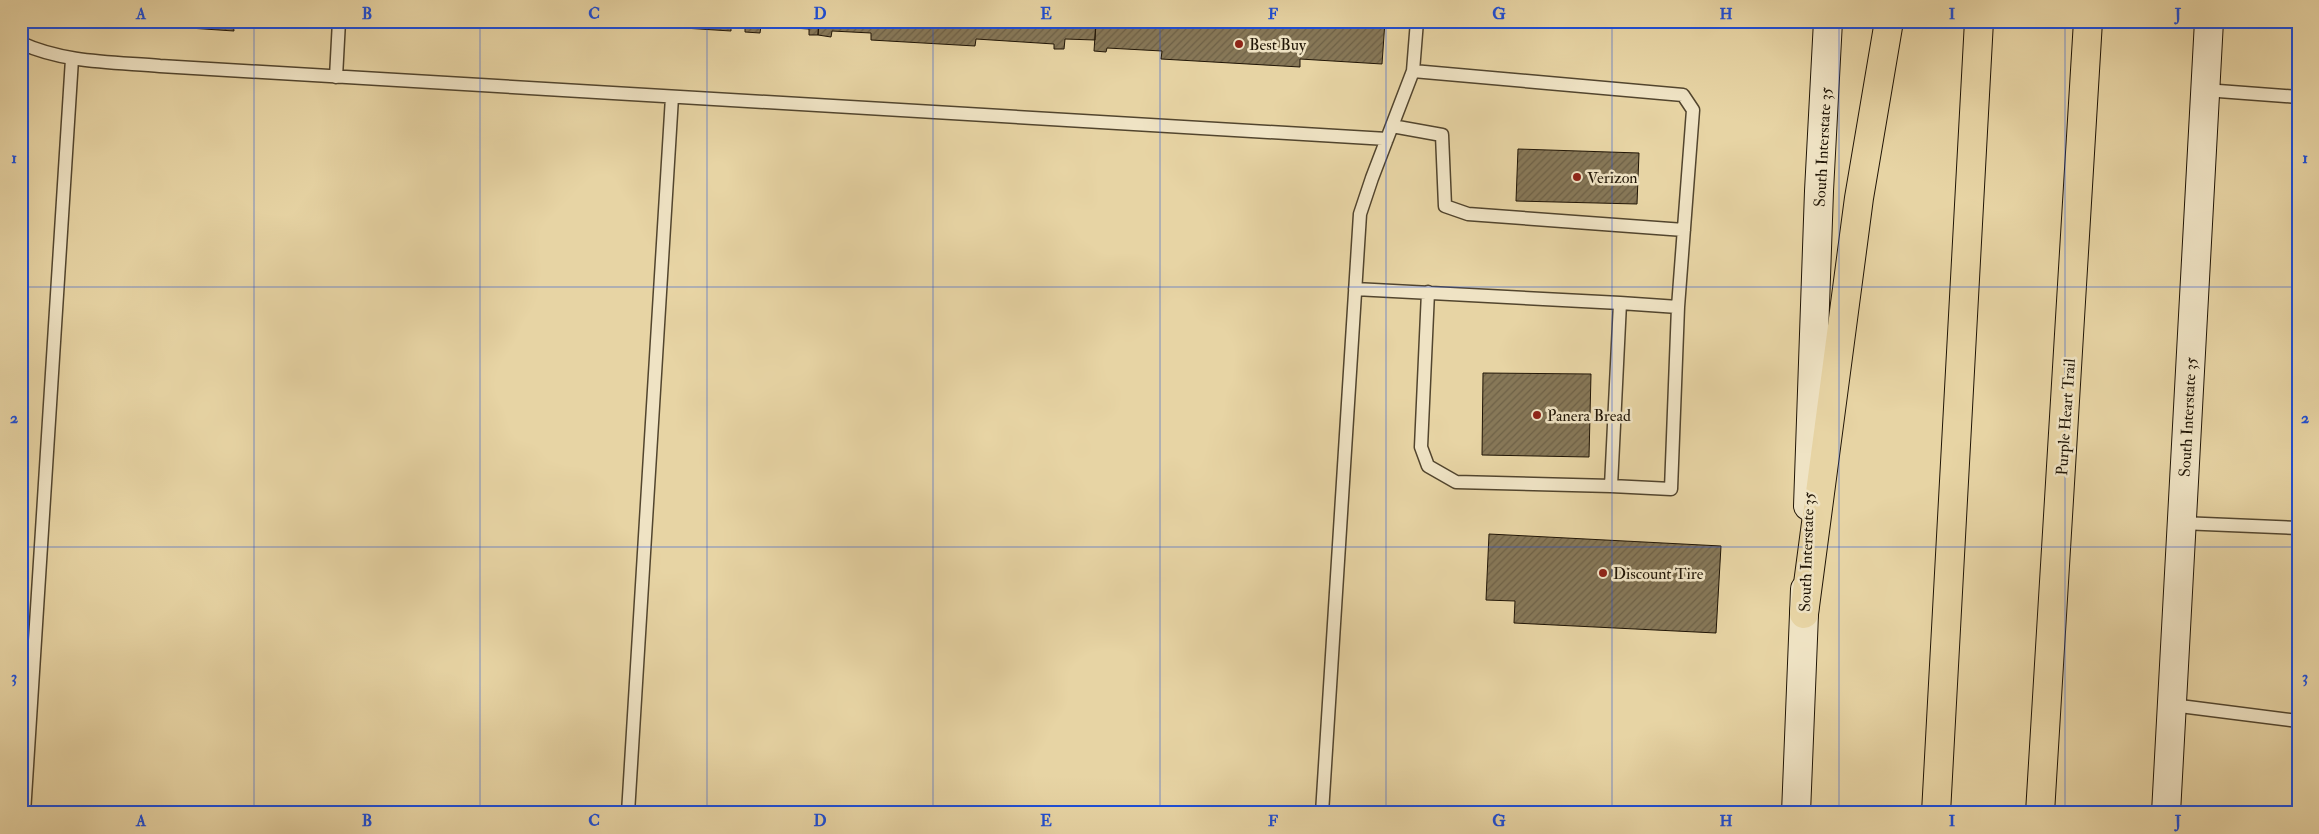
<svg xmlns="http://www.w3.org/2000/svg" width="2319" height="834" font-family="'IM FELL Double Pica',serif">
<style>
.building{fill:url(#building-hatch);stroke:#201506}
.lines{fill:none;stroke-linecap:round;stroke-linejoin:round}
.lane-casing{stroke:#52452e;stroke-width:15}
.secondary-casing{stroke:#201506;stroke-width:30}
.highway-casing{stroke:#201506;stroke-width:30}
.lane{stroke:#efe3c4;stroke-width:12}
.secondary{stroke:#efe3c4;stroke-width:28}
.highway{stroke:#e7d4a4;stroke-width:28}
.grid{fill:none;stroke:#1d4ed8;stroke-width:1;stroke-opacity:0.55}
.poi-dot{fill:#8f2418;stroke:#efe3c4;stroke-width:2}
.labels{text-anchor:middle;stroke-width:5;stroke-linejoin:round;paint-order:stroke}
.poi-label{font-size:16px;fill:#201506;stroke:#efe3c4;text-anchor:start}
.street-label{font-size:16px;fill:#201506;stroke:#efe3c4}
.neatline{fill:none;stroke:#1d4ed8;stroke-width:2}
.grid-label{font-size:16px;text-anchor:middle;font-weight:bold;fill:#1d4ed8}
</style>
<defs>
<pattern id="building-hatch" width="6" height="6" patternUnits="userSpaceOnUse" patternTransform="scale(1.25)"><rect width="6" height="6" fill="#877858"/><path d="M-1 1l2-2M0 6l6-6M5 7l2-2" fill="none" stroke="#6e6147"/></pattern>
</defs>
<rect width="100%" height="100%" fill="#e7d4a4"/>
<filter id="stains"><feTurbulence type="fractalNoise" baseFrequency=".004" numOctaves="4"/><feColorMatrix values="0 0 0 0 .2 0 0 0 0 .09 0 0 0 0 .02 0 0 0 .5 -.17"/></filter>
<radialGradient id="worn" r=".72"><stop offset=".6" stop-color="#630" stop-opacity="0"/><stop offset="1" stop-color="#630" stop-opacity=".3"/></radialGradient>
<path class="building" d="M145 21H241V24L233 23 234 31 144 25Z
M241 21H318L317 28 241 24Z
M636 21H819L818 35H809V29L761 26 760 33 745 32V25H731V31L636 25Z
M819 21H1096L1095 40 1065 39 1064 49H1054V44L976 39 975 46 871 40V33L832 31 831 37 818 35Z
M1096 21H1385L1382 64 1300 59V67L1161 59 1162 51 1107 48 1106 52 1094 51Z
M1518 149 1639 153 1637 204 1516 201Z
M1483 373 1591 374 1589 457 1482 455Z
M1489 534 1721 546 1716 633 1514 623 1515 601 1486 600Z"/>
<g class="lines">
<g class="lane-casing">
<path id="lane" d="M21 43C64 63 114 62 160 66L1387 139
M1413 71 1683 95 1693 110 1678 307 1620 303
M336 77 339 21
M2205 90 2298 97
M1392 126 1442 135 1445 206 1468 214 1684 230
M1355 289 1620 303 1611 486 1456 482 1428 466 1421 447 1428 292
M1611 486 1671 489 1678 307
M2181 523 2298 528
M2172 705 2298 721
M24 813 72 59
M628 813 672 97
M1322 813 1360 214 1372 178 1413 71 1417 21"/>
</g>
<g class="secondary-casing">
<path id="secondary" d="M1808 506 1819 191 1828 21
M1796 813 1805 589
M2166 813 2209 21"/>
</g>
<g class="highway-casing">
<path id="highway" d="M1804 614 1859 198 1889 21
M1936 813 1979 21
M2040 813 2088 21"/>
</g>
<use href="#lane" class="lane"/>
<use href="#secondary" class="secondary"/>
<use href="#highway" class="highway"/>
</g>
<path class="grid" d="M254 21V813M480 21V813M707 21V813M933 21V813M1160 21V813M1386 21V813M1612 21V813M1839 21V813M2065 21V813M21 287H2298M21 547H2298"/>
<g class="poi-dot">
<circle cx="1239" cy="44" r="5"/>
<circle cx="1577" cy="177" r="5"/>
<circle cx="1537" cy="415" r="5"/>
<circle cx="1603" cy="573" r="5"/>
</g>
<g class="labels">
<g class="poi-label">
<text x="1249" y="50">Best Buy</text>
<text x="1587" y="183">Verizon</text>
<text x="1547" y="421">Panera Bread</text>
<text x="1613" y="579">Discount Tire</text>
</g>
<g class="street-label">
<text transform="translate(1822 147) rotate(-87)" y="6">South Interstate 35</text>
<text transform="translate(2065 417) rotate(-86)" y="6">Purple Heart Trail</text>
<text transform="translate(2187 417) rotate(-87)" y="6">South Interstate 35</text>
<text transform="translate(1806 552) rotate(-88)" y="6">South Interstate 35</text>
</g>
</g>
<rect width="2319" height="834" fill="none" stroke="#e7d4a4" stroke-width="55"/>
<rect x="28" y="28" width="2264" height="778" class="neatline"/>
<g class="grid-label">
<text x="141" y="19">A</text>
<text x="367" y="19">B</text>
<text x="594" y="19">C</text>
<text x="820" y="19">D</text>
<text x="1046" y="19">E</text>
<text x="1273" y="19">F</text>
<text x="1499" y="19">G</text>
<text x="1726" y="19">H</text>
<text x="1952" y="19">I</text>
<text x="2178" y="19">J</text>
<text x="14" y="163">1</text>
<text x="2305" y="163">1</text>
<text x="14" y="423">2</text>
<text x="2305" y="423">2</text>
<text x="14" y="682">3</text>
<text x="2305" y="682">3</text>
<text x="141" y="826">A</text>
<text x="367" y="826">B</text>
<text x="594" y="826">C</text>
<text x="820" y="826">D</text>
<text x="1046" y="826">E</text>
<text x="1273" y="826">F</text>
<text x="1499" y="826">G</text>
<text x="1726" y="826">H</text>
<text x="1952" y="826">I</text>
<text x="2178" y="826">J</text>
</g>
<rect width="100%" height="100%" filter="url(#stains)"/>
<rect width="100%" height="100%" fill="url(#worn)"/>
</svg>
